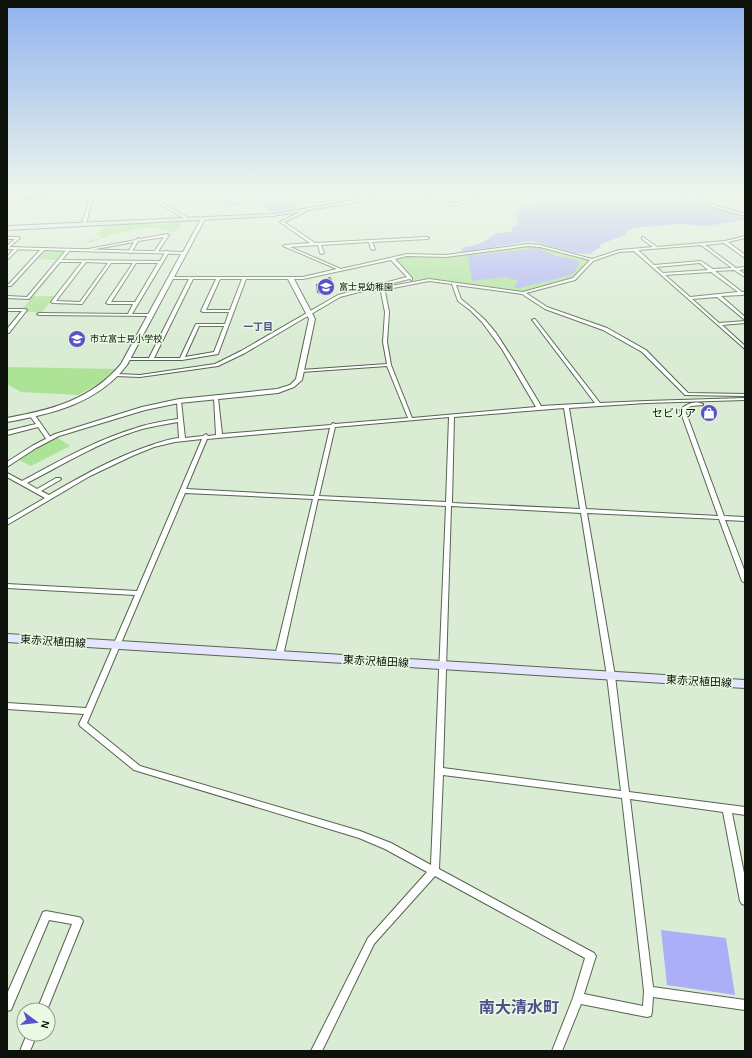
<svg xmlns="http://www.w3.org/2000/svg" width="752" height="1058" font-family="Karla,'Noto Sans JP',sans-serif">
<style>
.green{fill:#ade397}
.water{fill:#acaff7}
.lines{fill:none;stroke-linecap:round;stroke-linejoin:round}
.stream{stroke:#acaff7;stroke-width:1.5}
.minor-casing{stroke:#566550;stroke-width:2}
.tertiary-casing{stroke:#566550;stroke-width:2}
.secondary-casing{stroke:#566550;stroke-width:2}
.minor{fill:#fff;fill-rule:evenodd}
.tertiary{fill:#fff;fill-rule:evenodd}
.secondary{fill:#e5e6fe;fill-rule:evenodd}
.wall{fill:#576553}
.shaded-wall{fill:#475243}
.building{fill:#657560;stroke:#475243}
.labels{text-anchor:middle;stroke-width:3;stroke-linejoin:round;paint-order:stroke}
.far-poi-label{font-size:9px;fill:#0c120a;stroke:#e8fae1;text-anchor:start}
.far-neighbourhood-label{font-size:10px;font-weight:bold;fill:#4e4e8c;stroke:#e8fae1}
.poi-label{font-size:11px;fill:#0c120a;stroke:#e8fae1;text-anchor:end}
.street-label{font-size:11px;fill:#0c120a;stroke:#e8fae1}
.near-quarter-label{font-size:16px;font-weight:bold;fill:#4e4e8c;stroke:#e8fae1}
</style>
<rect width="100%" height="100%" fill="#daecd4"/>
<path class="green" d="M153 222 152 225 182 222 178 230 170 232C156 221 105 235 90 243L87 241 102 237 96 235 104 226 97 225Z
M527 246 540 247 588 260 573 278 522 292 428 279 414 280 396 258 415 255 451 257Z
M44 250H46L64 251 56 260 35 259Z
M33 296H55L42 312H26L28 309 23 308Z
M7 367 115 369 100 383 78 395 21 392 7 384Z
M58 438 70 446 31 466 19 460 40 446Z"/>
<path class="water" d="M222 194 240 205 234 207 219 197 233 207 227 208 209 196Z
M565 194 632 196 663 199 675 202 684 199 739 215 737 216 741 217 745 220 707 226 677 224 633 228 627 231 625 235 601 244 600 247 590 254 575 253 531 241 475 250 466 253 477 255 538 248 553 255 577 260 580 264 572 275 568 276 518 288H514L518 281 505 277 472 281 468 257 461 251 463 247C473 247 489 241 496 233L512 232V227L518 225V219L513 214 522 207Z
M283 197 299 207 271 212 256 202Z
M661 930 726 938 735 995 667 985Z"/>
<g class="lines">
<path class="stream" d="M743 219 745 218"/>
<g class="minor-casing">
<path id="minor" d="M90 194H124L122 195 93 196 86 224 84 225 82 224 90 196 7 200V198Z
M142 194H146L190 219 187 220Z
M328 194H332L349 203 346 204Z
M410 194H414L455 204 480 194H484L455 206Z
M669 194H673L694 199 714 194H717V195L697 200 745 214V216Z
M304 210 307 211 284 222 315 243 427 237 429 238 427 239 372 242 375 249 373 250 371 249 369 242 321 245 324 253 322 254 320 253 318 245 290 247 341 269 407 254 446 255 528 244 540 245 592 259 619 250 653 247 642 239V237H643L657 247 725 241 745 236V238L728 242 745 255V258L724 243 705 245 736 268 745 267V269L739 270 745 274V277L734 270 715 271 742 292H745V294L742 295 721 296 745 317V320L717 297 692 299 719 323 745 321V323L722 325 745 346V349L634 251 619 252 593 261 575 280 526 293 547 307 607 328 646 350 688 393 745 394V396L685 395 642 352 603 330 545 309 522 294 456 285 461 299 473 309 485 320 496 333 516 364 541 406 595 403 533 321 532 320 534 319H535L600 403 646 401 745 398V400L646 403 569 408 586 509 718 516 680 410C686 404 695 400 703 404V405L691 406 685 410 724 516 745 517V521L725 520 745 572V583L742 581 719 519 587 513 615 676 629 792 745 807V815L732 813 745 878V905L742 904 740 901 723 812 630 799 653 987 745 1000V1010L653 997 652 1012 651 1016 647 1017 581 1004 562 1051H552L573 998 585 958 435 876 374 944 322 1051H311L368 938 427 872 385 849 359 838 134 770 80 726 79 724 84 714 7 709V703L86 708 135 595 7 588V584L137 591 202 439 175 442 154 447 132 456 90 476 7 525V520L45 498 7 477V473L22 481C59 461 96 440 136 428 150 423 164 421 178 419L177 401 179 400 181 401 185 438 203 436 206 434 208 436 216 435 214 398 216 397 218 398 222 434 331 425 333 423 335 424 408 418 387 366 301 372 299 371 301 370 387 364 383 342 385 312 381 292 386 287 429 279 523 292 573 278 590 260 540 247 528 246 446 257 407 256 395 259 412 278V280L409 279 340 297 245 353 218 366 140 377 115 376V374H117L140 375 215 364 241 351 338 295 407 277 391 260 303 279H246L218 354 182 360H126V359L128 358H149L189 279H170V277H303L337 269 283 246 285 245 310 243 280 222ZM701 245 732 268 713 269 701 261 654 265 638 250ZM700 263 708 270 663 273 656 267ZM711 272 738 292 690 297 665 275ZM193 279H216L201 311 203 312H229L225 324H196L180 358H154ZM220 279H242L230 310H206ZM429 281 452 284 458 301 470 310 482 322 502 349 536 407 412 418 391 365 387 342 389 312 385 292 388 289ZM199 326H224L214 352 185 357ZM564 408 580 509 452 503 454 417ZM449 417 446 502 319 496 335 427ZM178 422 179 438C167 439 155 444 143 448 110 460 80 477 49 495L41 491 60 480 61 479 60 478H56L37 489 27 483C64 464 101 441 142 429 154 426 166 424 178 422ZM330 428 314 496 186 489 207 439ZM185 493 313 499 275 656 276 658H282L283 656 318 499 446 506 431 865 391 843 360 831 140 766 87 723ZM451 506 581 513 607 676 621 791 443 768ZM443 775 622 798 644 991 643 1006 584 994 596 956 594 953 439 869Z
M167 234 169 235 157 253H156L154 252 164 237 138 241 131 253H130L128 252 134 242 85 251 83 250 136 240 138 238 140 239Z
M7 237H18L20 238 7 249V246L15 239H7Z
M16 247 19 248 7 260V257Z
M42 248 45 249 11 286H7V284H9Z
M67 249 70 250 62 260 160 261 166 251H168L169 252 132 314H151L153 315 152 316 39 315 37 314 39 313 128 314 133 304H108L106 303 133 263H111L82 304 53 303 51 302 82 262H60L29 299 7 298V296L27 297ZM86 262 108 263 80 302 56 301ZM136 263H158L135 302H111Z
M7 309H25L27 310 9 333H7V329L22 311H7Z
M32 413 34 414 51 438 52 439 51 440H47L38 427 7 435V431L36 424 29 415Z
M46 911 78 917 81 918 83 921 47 1010H37L72 924 49 920 11 1010 7 1011V994L43 912Z
M27 1034H37L30 1051H20Z"/>
</g>
<g class="tertiary-casing">
<path id="tertiary" d="M203 218 205 219 127 365C98 403 52 414 7 422V418C51 410 91 400 121 364L181 254 7 249V247L183 252 201 219Z
M291 277 294 279 315 319 302 380 294 387 278 393 179 403 145 410 59 436 36 448 7 467V462L32 446 55 434 142 407 179 399 277 389 290 385 296 379 309 319 288 279Z"/>
</g>
<g class="secondary-casing">
<path id="secondary" d="M382 194H388L368 200 273 216 7 230V226L273 214 368 198Z
M7 634 745 680V688L7 642Z"/>
</g>
<use href="#minor" class="minor"/>
<use href="#tertiary" class="tertiary"/>
<use href="#secondary" class="secondary"/>
</g>
<path class="wall" d="M330 277 333 291 326 295 317 293 316 285Z"/>
<path class="shaded-wall" d="M333 283V291L326 295V287Z"/>
<path class="building" d="M330 277 333 283 326 287 316 285Z"/>
<linearGradient id="sky" x2="0" y2="1"><stop stop-color="#90b2ee"/><stop offset="0.57" stop-color="#eef6ec"/><stop offset="1" stop-color="#eef6ec" stop-opacity="0"/></linearGradient>
<rect width="752" height="342" fill="url(#sky)"/>
<defs>
<g id="school-disc" transform="scale(0.9)"><circle r="9.5" fill="#5b51c9" stroke="#e8fae1"/><path d="M0-5L7-2L0 1L-7-2ZM-4 1L0 2.5L4 1V4Q0 6-4 4Z" fill="#fff"/></g>
<g id="shop-disc" transform="scale(0.9)"><circle r="9.5" fill="#5b51c9" stroke="#e8fae1"/><path d="M-5-2.5h2.3a2.7 3.5 0 0 1 5.4 0H5L5.5 6h-11ZM-1.5-2.5h3a1.5 2.3 0 0 0-3 0Z" fill="#fff"/></g>
</defs>
<g fill-rule="evenodd">
<use href="#school-disc" x="326" y="287"/>
<use href="#school-disc" x="77" y="339"/>
<use href="#shop-disc" x="709" y="413"/>
</g>
<g class="labels">
<g class="far-poi-label">
<text x="339" y="290">富士見幼稚園</text>
<text x="90" y="342">市立富士見小学校</text>
</g>
<g class="far-neighbourhood-label">
<text x="258" y="330">一丁目</text>
</g>
<g class="poi-label">
<text x="696" y="417">セビリア</text>
</g>
<g class="street-label">
<text transform="translate(53 641) rotate(4)" y="4">東赤沢植田線</text>
<text transform="translate(376 661) rotate(3)" y="4">東赤沢植田線</text>
<text transform="translate(699 681) rotate(3)" y="4">東赤沢植田線</text>
</g>
<g class="near-quarter-label">
<text x="519" y="1013">南大清水町</text>
</g>
</g>
<rect width="752" height="1058" fill="none" stroke="#0c120a" stroke-width="16"/>
<g transform="translate(36 1022) rotate(105)"><circle r="19" fill="#e8fae1" stroke="#909d8b"/>
<path d="M0-3L7 15L0 10L-7 15Z" fill="#5b51c9"/>
<text y="-6" font-size="11" font-weight="bold" text-anchor="middle" fill="#0c120a">N</text>
</g>
</svg>
